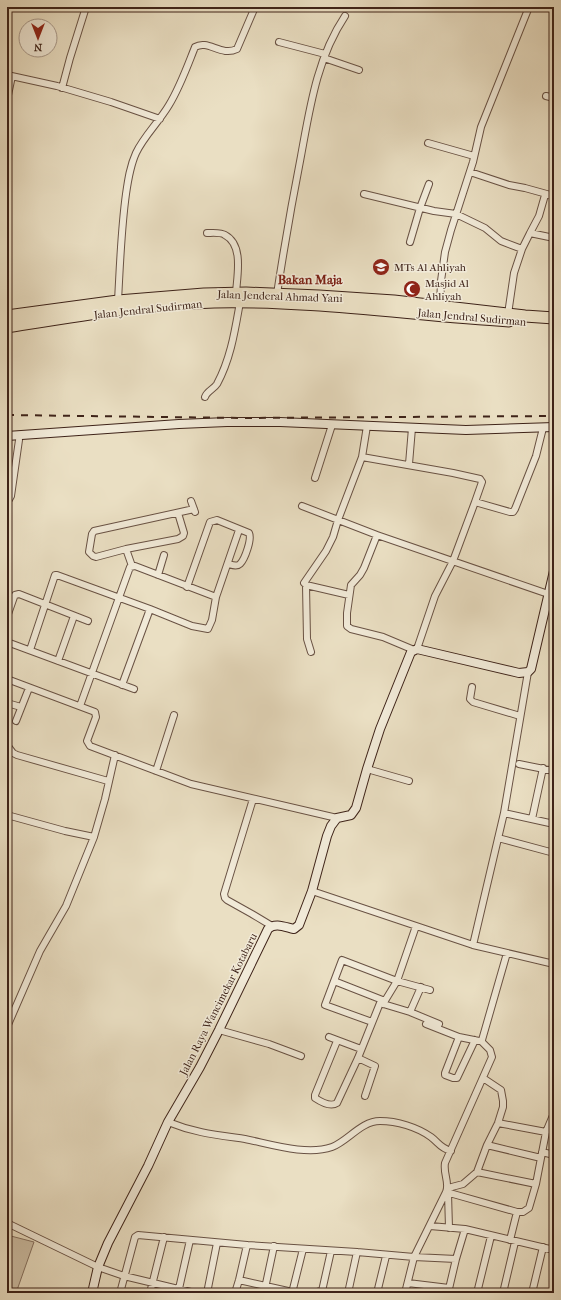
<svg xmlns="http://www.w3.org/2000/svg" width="561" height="1300" font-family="'IM FELL French Canon',serif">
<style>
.green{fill:#cdbfa6;stroke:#867160}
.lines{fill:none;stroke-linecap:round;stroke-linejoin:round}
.street-casing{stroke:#695244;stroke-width:8}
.secondary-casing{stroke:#3e2319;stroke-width:10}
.highway-casing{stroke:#3e2319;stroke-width:13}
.street{stroke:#f1ead8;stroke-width:6}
.secondary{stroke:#f1ead8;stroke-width:8}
.highway{stroke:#eadfc3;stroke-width:11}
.rail{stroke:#3e2319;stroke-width:2;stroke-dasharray:7 7;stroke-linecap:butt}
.labels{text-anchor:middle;stroke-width:3;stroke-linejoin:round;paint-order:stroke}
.poi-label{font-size:11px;fill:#3e2319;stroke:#f1ead8;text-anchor:start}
.street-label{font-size:11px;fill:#3e2319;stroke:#f1ead8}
.quarter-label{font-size:13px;font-weight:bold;fill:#7a1f14;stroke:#f1ead8}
</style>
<rect width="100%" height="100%" fill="#eadfc3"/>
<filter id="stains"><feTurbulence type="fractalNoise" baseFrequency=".005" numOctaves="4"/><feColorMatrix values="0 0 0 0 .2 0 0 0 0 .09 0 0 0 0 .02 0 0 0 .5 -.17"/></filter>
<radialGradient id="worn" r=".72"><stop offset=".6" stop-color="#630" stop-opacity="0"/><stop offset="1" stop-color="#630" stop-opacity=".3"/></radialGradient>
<path class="green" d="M7 1235 34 1242 16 1293H7Z"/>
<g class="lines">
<g class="street-casing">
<path id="street" d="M279 42 325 54
M324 58 359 70
M7 75 57 86 111 102 160 119
M62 88 70 58 86 7
M546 96 554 98
M7 100 12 76
M428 143 474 156
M470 172 509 185 525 188 554 196
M364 194 434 211 456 214 485 228 501 241 522 249 530 233 554 238
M207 233C212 233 221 232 225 235 244 245 237 276 236 293
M530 233 539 216 545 195
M410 242 420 208 429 184
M277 294C284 248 292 202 301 156 310 107 317 58 345 16
M118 301C120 265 121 230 126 194 128 180 130 166 136 153 144 136 159 122 169 105 180 87 187 67 195 47 208 39 221 57 237 49L255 7
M440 306 441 281 445 252 451 230 473 162 481 127 529 7
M508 314 514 273 522 249
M205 397C207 391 214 389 217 384 231 358 235 330 240 302
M362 457 453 473 480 479 482 482 475 502
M409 464 412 428
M315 478 332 425
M191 501 195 512
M7 503 11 496 19 440
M302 506 377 535 554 596
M178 513 184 533 183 536 178 539 126 549 96 557 93 556 89 552 92 534 94 531 194 509
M377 535 364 568 360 575 351 585 347 613V626L351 629 383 637 414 650
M126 549 132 566
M158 575 164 555
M306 585 307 639 311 652
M187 587 210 522 217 520 249 533C252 539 245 559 240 564 237 567 232 565 228 564
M349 595 306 585 304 583 326 551 333 537 338 520 362 457 367 426
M7 617 14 597 15 595 19 594 88 621
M7 642 134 689
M417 649 435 596 453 561 475 502 510 512H513L515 509 536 456 543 428
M30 650 55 575H57L150 609 192 626 208 629 212 620 216 597 239 530
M58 661 74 616
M528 672 504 813 473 945 554 964
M7 679 95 712 96 717 87 741 90 746 191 784 337 818
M122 685 150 609
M472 687 470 699 473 702 520 716
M7 703 21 707
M80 706 130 567 135 566 216 597
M16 721 29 688
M7 745 13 753 17 755 108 781
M519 764 554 771
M367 769 409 781
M156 771 174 715
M253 799 224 894 225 898 227 900 252 914 272 926
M504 813 554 824
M7 815 65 831 94 837 105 799 115 755
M532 819 543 768
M498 838 554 853
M312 891 473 945
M334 981 385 1001
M383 1004 397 981 416 926
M410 1012 421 987
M372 1022 325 1005 342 960 397 981 430 990
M426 1024 459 1037 479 1041
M7 1027 40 951 66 906 94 837
M219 1030 269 1044 301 1056
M329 1037 361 1049
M459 1037 445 1073V1075L453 1078H457L475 1040
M337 1041 315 1095V1098C321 1102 331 1107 337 1103L358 1058 380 1003 410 1012 439 1024
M358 1058 375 1066 365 1096
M168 1122C195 1133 217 1135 245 1139 270 1144 307 1156 332 1147 348 1141 361 1121 380 1121 397 1121 417 1127 431 1137 439 1143 440 1148 451 1151
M498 1123 546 1132
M487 1145 541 1158
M542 1152 554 1155
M477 1172 536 1184
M448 1188 463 1184 477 1172 487 1145 498 1123 503 1107V1101L501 1090 483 1078
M446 1192C450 1183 443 1174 445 1163L492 1057 490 1050 482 1042V1040L507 953
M448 1193 449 1228
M7 1223 98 1267 124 1276 195 1293
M430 1226 465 1229 554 1250
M510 1240 517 1212
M239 1280 297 1293
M408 1283 449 1288
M322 1291 331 1251
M120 1293 135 1237 138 1235 247 1245 357 1252 414 1257 456 1259
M150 1293 164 1237
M178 1293 190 1240
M207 1293 217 1243
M235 1293 239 1280 247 1245
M264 1293 274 1246
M292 1293 303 1249
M314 1293 320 1291 325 1293
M348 1293 357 1252
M377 1293 386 1256
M405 1293 414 1257 446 1192 517 1212H523L529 1208 536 1184 546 1132 554 1113
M448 1293 456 1259 465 1229
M477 1293 491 1236
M503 1293 515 1242
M532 1293 543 1247"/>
</g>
<g class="secondary-casing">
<path id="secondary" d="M7 436 179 424 227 422H280L466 430 554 427
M92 1293 98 1267 108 1243 148 1166 168 1122 200 1067 219 1030 268 929C275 922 285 927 294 929L299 925 312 891 327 836 331 826 337 818 351 815 356 808 367 769 380 729 411 652 417 649 519 673 528 672 531 669 554 571"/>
</g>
<g class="highway-casing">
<path id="highway" d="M7 316 118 301 204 294 246 293 319 296 394 301 525 316 554 318
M7 327C76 316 144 304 214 302 313 300 411 315 509 321"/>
</g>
<use href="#street" class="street"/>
<use href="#secondary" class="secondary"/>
<use href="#highway" class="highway"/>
<path class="rail" d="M7 415 242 418 554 416"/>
</g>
<defs>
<g id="school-disc" transform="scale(0.9)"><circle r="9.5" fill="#8f2418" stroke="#f1ead8"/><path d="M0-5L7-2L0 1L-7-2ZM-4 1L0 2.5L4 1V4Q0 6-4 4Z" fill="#fff"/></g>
<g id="mosque-disc" transform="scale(0.9)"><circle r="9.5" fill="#8f2418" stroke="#f1ead8"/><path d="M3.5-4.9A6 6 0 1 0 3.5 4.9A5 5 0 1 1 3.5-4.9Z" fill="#fff"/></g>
</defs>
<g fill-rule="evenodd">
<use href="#school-disc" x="381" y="267"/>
<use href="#mosque-disc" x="412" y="289"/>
</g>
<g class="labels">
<g class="poi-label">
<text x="394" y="271">MTs Al Ahliyah</text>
<text x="425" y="287">Masjid Al<tspan x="425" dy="13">Ahliyah</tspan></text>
</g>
<g class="street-label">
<text transform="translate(280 296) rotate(2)" y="4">Jalan Jenderal Ahmad Yani</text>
<text transform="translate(148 309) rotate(-6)" y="4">Jalan Jendral Sudirman</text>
<text transform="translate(472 317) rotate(5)" y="4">Jalan Jendral Sudirman</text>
<text transform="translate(218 1004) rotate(-63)" y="4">Jalan Raya Wancimekar Kotabaru</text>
</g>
<g class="quarter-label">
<text x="310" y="284">Bakan Maja</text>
</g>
</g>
<rect width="561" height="1300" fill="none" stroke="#eadfc3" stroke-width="24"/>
<rect x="8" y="8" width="545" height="1284" fill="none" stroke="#3e2319" stroke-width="2"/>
<rect x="12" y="12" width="537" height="1276" fill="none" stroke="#3e2319"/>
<g transform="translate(38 38) rotate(180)"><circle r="19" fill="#f1ead8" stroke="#a99a8c"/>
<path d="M0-3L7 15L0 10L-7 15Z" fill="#8f2418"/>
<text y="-6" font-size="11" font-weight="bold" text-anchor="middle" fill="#3e2319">N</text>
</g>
<rect width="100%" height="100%" filter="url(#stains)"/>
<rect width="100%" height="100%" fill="url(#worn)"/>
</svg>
